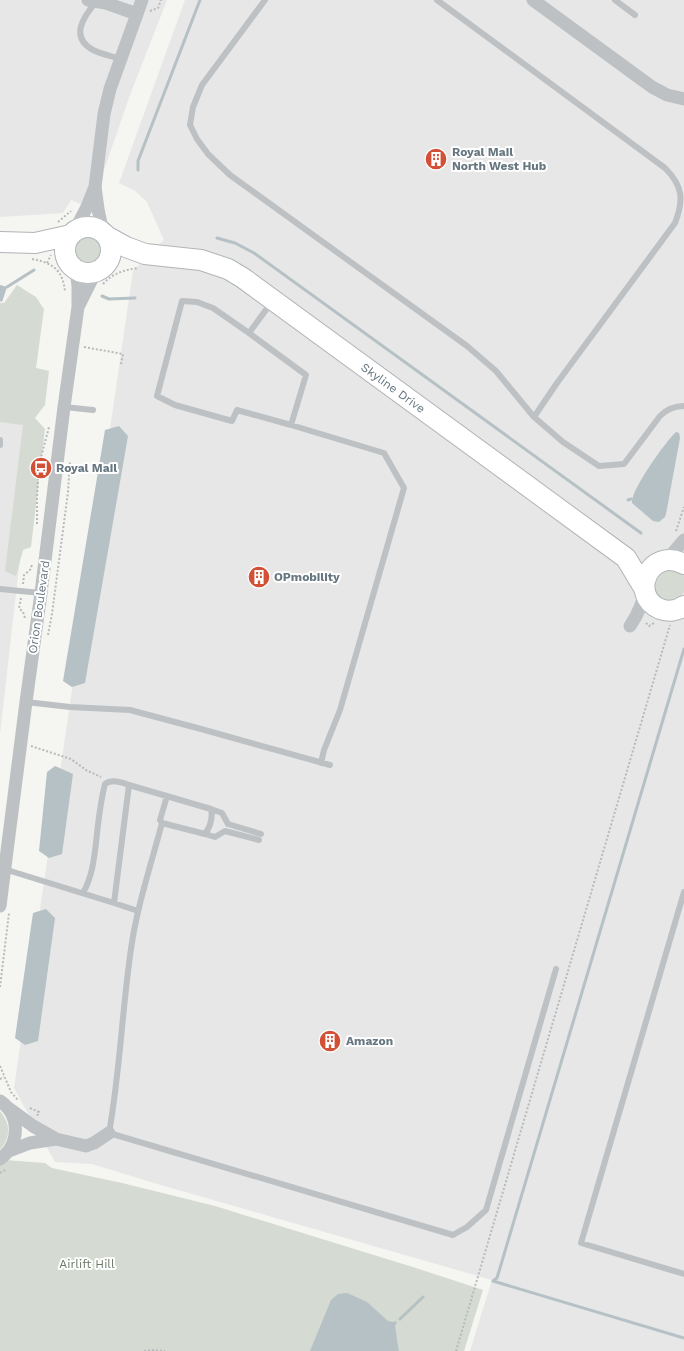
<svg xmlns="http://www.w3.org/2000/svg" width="684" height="1351" font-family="'Work Sans',sans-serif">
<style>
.built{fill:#e6e7e6}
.green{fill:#d5dad2}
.water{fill:#b5c1c4}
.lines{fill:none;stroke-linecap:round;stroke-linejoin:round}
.stream{stroke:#b5c1c4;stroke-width:3}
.primary-casing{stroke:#b0b5b8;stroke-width:22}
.path{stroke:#b7babc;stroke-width:2;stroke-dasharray:2 2;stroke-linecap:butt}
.lane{stroke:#bdc1c4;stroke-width:6}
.street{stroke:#bdc1c4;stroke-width:13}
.primary{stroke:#fff;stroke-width:20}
.labels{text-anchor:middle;stroke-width:4;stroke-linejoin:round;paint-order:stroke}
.poi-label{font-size:12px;font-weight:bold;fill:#677781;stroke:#fff;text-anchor:start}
.street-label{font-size:12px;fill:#677781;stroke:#fff}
.park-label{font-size:12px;fill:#6a7865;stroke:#fff}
</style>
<rect width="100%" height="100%" fill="#f5f5f2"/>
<path class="built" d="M0 0H167L130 95 104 170 102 180V195L87 207 71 200 63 213 0 217Z
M185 0H684V1351H470L492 1280 154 1183 92 1164 55 1162 14 1088 133 271 164 240 147 202 134 190 119 183Z
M0 408 33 412 34 435 0 734Z"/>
<path class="green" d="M74 248a14 14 0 1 1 28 0a14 14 0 1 1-28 0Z
M17 285 36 297 44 309 36 368 49 371 45 405 35 418 45 429 31 547 23 550 16 576 5 571 23 425 0 422V303H4Z
M662 569 679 570 684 576V592L679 598 674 601H664L655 594 654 577Z
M0 1111C11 1125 11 1136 0 1150Z
M5 1160 45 1163 52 1168 122 1183 215 1206 416 1268 483 1290 464 1351H0V1161Z"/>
<path class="water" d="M0 285 7 287 2 302 0 301Z
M119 426 128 436 85 683 72 687 63 681 105 430Z
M676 432 679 433 680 438 666 514 665 517 659 522 653 521 632 503C630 491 666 441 676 432Z
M55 766 73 774 62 854 49 858 39 851 47 772Z
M46 909 55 918 38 1041 25 1045 15 1038 33 913Z
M347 1293 367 1302 388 1321 393 1322 396 1321 397 1323 395 1325 397 1340 399 1351H310L331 1300 338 1294Z"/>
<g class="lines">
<path class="stream" d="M138 170V161L200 0
M217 238 235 243 254 253 641 533
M7 287 34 270
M102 296 109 299 135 298
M628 500 631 499
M493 1281 497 1278 684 649
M493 1281 684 1338
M400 1319 423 1297"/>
<g class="primary-casing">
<path id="primary" d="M65 250a23 23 0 1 1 46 0a23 23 0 1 1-46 0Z
M106 236 126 247 145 254 201 260 228 269 243 278 626 558 644 588
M0 242 35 243 71 235
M684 564C650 546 628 595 660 609 668 612 677 611 684 606"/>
</g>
<path class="path" d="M150 11 158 8 161 0
M58 222 71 211
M32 259C53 263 63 270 65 292
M47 263 51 255
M103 284C113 273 124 270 138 268
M84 347 123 354 121 364
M37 524V497L39 465 49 427
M676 531 684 507
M23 584 24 575 30 570 32 565
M21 598 19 608 23 612 25 618
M646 623 649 626 654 623
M48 635 52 614 68 492 70 461
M31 746 71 759 86 770 101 777
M0 987 9 913
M0 1066 11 1092 18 1100
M0 1079 4 1077
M30 1108 39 1112 37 1116
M0 1173 5 1170
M144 1351 152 1350 165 1351
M456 1351 670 625"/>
<path class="lane" d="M265 0 202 85 193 107 190 125 197 139 208 154 230 175 467 346 496 371 534 417 563 442 599 466 624 464 660 416C667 409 674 406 684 406
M437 0 665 168C683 186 684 200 675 223L557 383 534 417
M615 0 635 15
M96 2C84 16 69 37 93 50 101 54 111 56 120 59
M182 301 197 302 213 308 249 333 306 375 291 425 237 410 232 421 175 405 157 396Z
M249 333 271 303
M64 407 93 410
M291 425 384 453 404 488 340 710 324 750 321 763
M0 440V445
M0 589 41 593
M26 702 70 707 130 710 201 729 330 765
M129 785 211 809C213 818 210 827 205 834L162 823C151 865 137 906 131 949 122 1010 120 1072 109 1133L453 1235 467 1227 486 1210 556 969
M211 809 222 813 228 824 261 834
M162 823 160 820 167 796
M205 834 215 837 225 831 259 840
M4 869 114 903 138 911
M684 892 581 1243 684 1274
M83 893C92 877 94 860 96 843 98 823 100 803 105 784 112 779 121 782 129 785L114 903"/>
<path class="street" d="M88 0 106 3 137 14
M533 0 652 87 667 95 684 99
M74 232 87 207 94 189
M103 233 98 209 95 187 104 114 110 89 142 0
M79 305 96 271
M662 561 672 554 684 540
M630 626C638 614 643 604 645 590
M0 906 26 702 41 593 64 407 78 307V286L76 269
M0 1101C21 1115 20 1145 0 1159
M7 1107 33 1126 56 1139 86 1146 94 1143 109 1133
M9 1151 30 1143 56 1139"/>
<use href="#primary" class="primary"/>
</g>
<defs>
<g id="building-disc" transform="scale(1.15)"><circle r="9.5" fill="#d25035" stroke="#fff"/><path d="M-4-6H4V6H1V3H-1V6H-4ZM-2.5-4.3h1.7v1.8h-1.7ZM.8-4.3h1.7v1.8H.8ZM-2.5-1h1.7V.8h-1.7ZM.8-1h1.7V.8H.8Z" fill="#fff"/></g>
<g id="bus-disc" transform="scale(1.15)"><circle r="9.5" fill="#d25035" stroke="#fff"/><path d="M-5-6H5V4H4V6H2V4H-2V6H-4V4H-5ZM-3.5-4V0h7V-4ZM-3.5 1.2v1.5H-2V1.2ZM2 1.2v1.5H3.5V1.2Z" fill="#fff"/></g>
</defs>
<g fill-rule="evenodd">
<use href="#building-disc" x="436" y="159"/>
<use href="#bus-disc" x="41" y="468"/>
<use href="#building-disc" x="259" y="577"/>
<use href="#building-disc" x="330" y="1041"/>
</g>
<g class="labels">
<g class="poi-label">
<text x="452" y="156">Royal Mail<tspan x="452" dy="14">North West Hub</tspan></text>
<text x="56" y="472">Royal Mail</text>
<text x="274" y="581">OPmobility</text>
<text x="346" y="1045">Amazon</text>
</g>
<g class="street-label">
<text transform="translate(393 388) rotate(36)" y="4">Skyline Drive</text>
<text transform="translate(39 607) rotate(-82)" y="4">Orion Boulevard</text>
</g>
<g class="park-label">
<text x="87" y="1268">Airlift Hill</text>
</g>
</g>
</svg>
